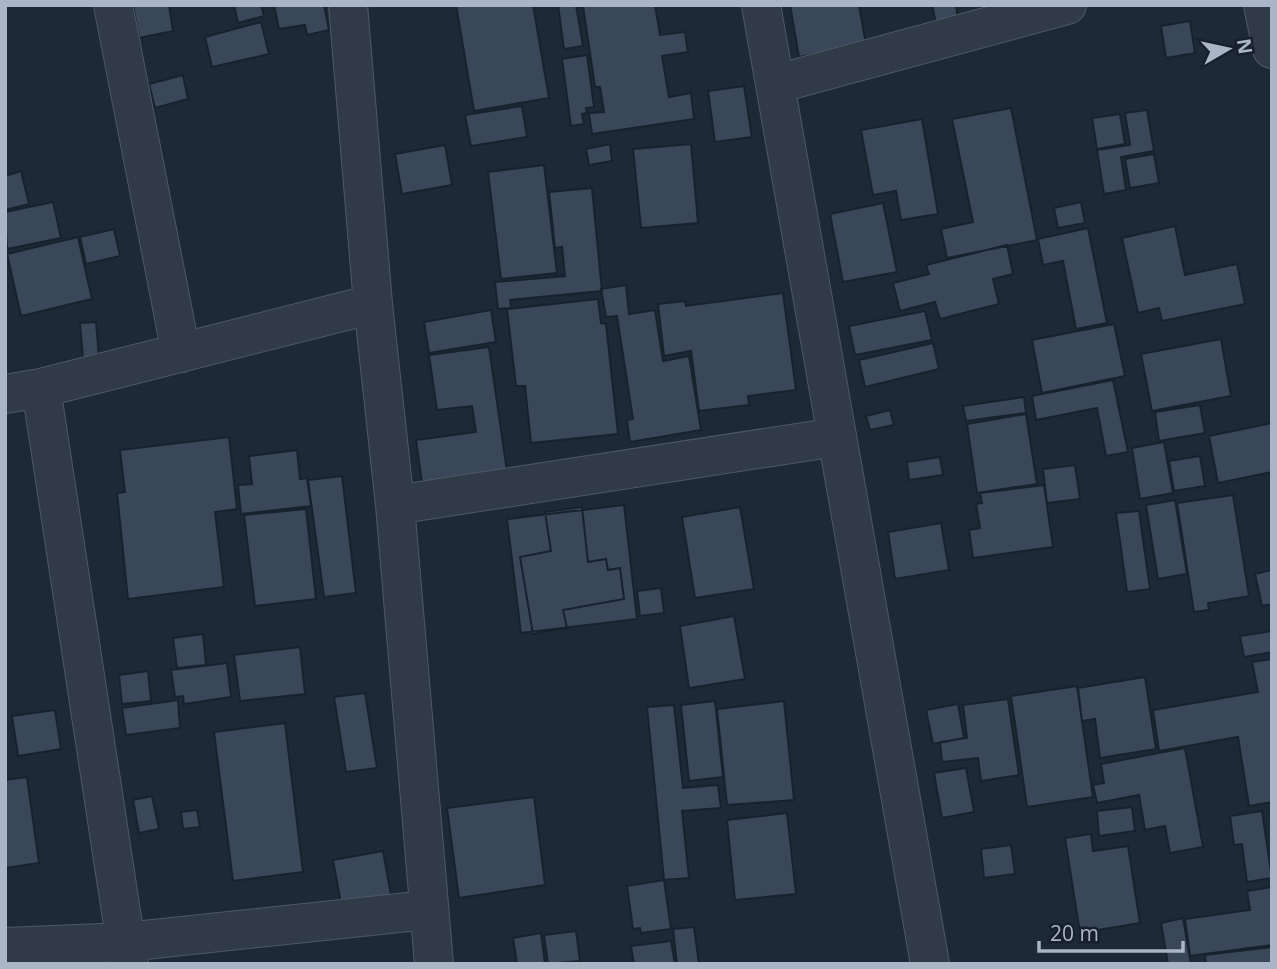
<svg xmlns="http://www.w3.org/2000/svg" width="1277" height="969" font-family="'Open Sans',sans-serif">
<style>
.building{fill:#394758;stroke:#18222e;stroke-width:2}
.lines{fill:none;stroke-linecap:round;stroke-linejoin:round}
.minor-casing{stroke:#4e5866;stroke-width:40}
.tertiary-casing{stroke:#4e5866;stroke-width:40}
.minor{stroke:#313b48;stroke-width:38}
.tertiary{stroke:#313b48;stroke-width:38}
</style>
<rect width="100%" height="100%" fill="#1d2937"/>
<path class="building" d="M133 5H169L173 31 139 38Z
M234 5H261L264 16 238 23Z
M274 5H324L329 30 307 35 305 25 279 29Z
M456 5H533L549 98 474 111Z
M558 5H576L583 46 564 49Z
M655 5 660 35 685 32 688 52 662 56 669 97 691 93 694 119 592 134 589 113 604 112 600 87H595L583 6Z
M790 5H859L866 44 799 57Z
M932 5H956L958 20 936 24Z
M1190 21 1195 53 1166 58 1161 26Z
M261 22 269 54 212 67 205 37Z
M587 55 594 107 586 108 587 113 582 114 584 124 571 126 562 59Z
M183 75 188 99 155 108 149 84Z
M744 86 752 137 715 142 708 91Z
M522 106 527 137 471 146 465 115Z
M1011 108 1037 240 947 258 941 229 973 222 952 119Z
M1147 110 1154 151 1121 157 1126 190 1104 194 1097 150 1130 145 1125 113Z
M1120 114 1125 144 1097 149 1092 118Z
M922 119 938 214 901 220 896 191 873 195 861 130Z
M610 144 612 161 589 165 586 149Z
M691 144 698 223 641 228 633 149Z
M445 145 452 185 402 194 395 154Z
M1154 154 1159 183 1130 188 1125 159Z
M544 165 557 273 501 279 488 172Z
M21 171 29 204 5 210V176Z
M592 188 602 291 510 300 511 308 498 309 495 282 565 276 562 247 555 248 549 192Z
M53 202 61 238 7 249 5 212Z
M1081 202 1085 223 1058 228 1054 208Z
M883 203 897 272 843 282 830 214Z
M1175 226 1185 275 1237 264 1245 304 1162 321 1159 308 1138 313 1122 238Z
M1088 228 1107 323 1076 329 1063 261 1043 265 1038 239Z
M114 229 120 256 86 264 80 237Z
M78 237 92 299 21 316 7 254Z
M1007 245 1013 274 993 279 999 304 940 319 935 302 900 311 893 283 929 274 926 265Z
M626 285 629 314 655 310 663 361 689 356 701 430 630 442 627 420 633 419 617 316 606 317 601 289Z
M783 293 796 390 748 396 749 405 699 411 691 351 664 356 658 304 685 301 686 306Z
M598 299 601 323 606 324 618 434 531 443 525 386H516L507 309Z
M491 310 496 342 429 353 424 322Z
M925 311 932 340 855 355 849 326Z
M96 322 99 357 83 359 80 323Z
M1114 324 1125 376 1042 393 1032 340Z
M1221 339 1231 396 1152 411 1141 354Z
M933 343 939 369 865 387 859 360Z
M489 347 507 471 422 483 416 440 476 432 472 406 437 410 429 355Z
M1113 380 1128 452 1106 456 1097 408 1036 420 1032 396Z
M1024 397 1026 413 966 421 963 406Z
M1200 405 1205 433 1159 441 1155 412Z
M890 410 894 425 870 430 866 416Z
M1026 414 1037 484 977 493 967 424Z
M1272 423V472L1218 483 1209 436Z
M229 437 237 509 215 512 224 587 128 599 117 493 125 492 120 450Z
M1164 442 1173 493 1140 499 1132 448Z
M297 450 300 479 307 478 311 506 241 514 238 485 252 484 249 456Z
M1200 456 1205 486 1174 491 1169 461Z
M940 457 943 475 909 480 907 462Z
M1075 465 1080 499 1047 503 1043 469Z
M342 476 356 593 324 597 308 480Z
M1044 485 1053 547 973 558 969 530 980 528 976 504 982 503 980 493Z
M1233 495 1249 596 1208 603 1209 610 1194 612 1177 503Z
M1175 500 1187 574 1158 579 1146 505Z
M624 505 637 619 521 633 507 519Z
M582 507 588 562 606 559 608 570 620 568 624 599 563 610 567 628 533 634 520 557 551 551 545 512Z
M740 507 754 589 695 598 682 517Z
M306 509 316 599 255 606 244 515Z
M1139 511 1150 589 1127 592 1116 513Z
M941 523 949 570 895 579 888 532Z
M1272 570V604L1262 606 1255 574Z
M661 588 664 613 640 616 637 591Z
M734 616 745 679 689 688 680 626Z
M1272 631V652L1244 657 1240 636Z
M203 634 206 665 177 668 173 638Z
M300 647 305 694 240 701 234 655Z
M1272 659V802L1249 806 1238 737 1159 751 1153 710 1258 692 1252 662Z
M227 663 231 697 184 704 183 696 175 697 171 670Z
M148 671 151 701 122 704 119 675Z
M1145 677 1156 749 1100 758 1095 719 1082 721 1078 688Z
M1077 686 1093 797 1027 807 1011 696Z
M365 693 377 768 346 772 334 697Z
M1008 699 1019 775 981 781 978 758 942 762 940 742 967 738 963 705Z
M178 700 180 728 126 735 122 708Z
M715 701 723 777 689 781 681 705Z
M784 701 794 800 727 805 717 709Z
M958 704 964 738 933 744 926 710Z
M674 705 683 788 718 785 721 808 682 811 689 878 664 880 647 707Z
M55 710 61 749 18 756 12 716Z
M285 723 303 872 233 881 214 732Z
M1185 748 1203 847 1170 853 1165 826 1145 830 1139 795 1097 803 1093 785 1104 783 1101 764Z
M966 768 974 812 942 818 934 773Z
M27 777 39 863 5 868V780Z
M152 796 159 829 139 833 133 800Z
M534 797 545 885 459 898 447 808Z
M1132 807 1135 831 1099 836 1097 811Z
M197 810 200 827 183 829 181 812Z
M1262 811 1272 878 1247 882 1242 844 1234 845 1230 816Z
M787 813 796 894 735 900 727 820Z
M1091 834 1093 851 1128 846 1140 923 1080 933 1065 838Z
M1011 845 1015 874 984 878 981 849Z
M383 851 391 895 341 904 333 860Z
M664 880 671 929 641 933 640 928 633 929 627 886Z
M1272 887V945L1190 956 1185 919 1250 910 1247 891Z
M1183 918 1191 964H1168L1161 923Z
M694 927 699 964H677L673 929Z
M576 931 580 961 548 964 544 935Z
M541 933 545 964H517L513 938Z
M671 941 675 964H634L631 946Z
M1272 947V964H1206L1205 955Z"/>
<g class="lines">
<g class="minor-casing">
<path id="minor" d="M113 5 181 353
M348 5 373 304 395 505 434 964
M761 5 930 964
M776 84 1067 5
M41 388 129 964
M5 394 41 388 373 304
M395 505 836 437
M5 947 126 942 427 910"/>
</g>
<g class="tertiary-casing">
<path id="tertiary" d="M1263 5 1272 49"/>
</g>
<use href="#minor" class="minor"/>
<use href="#tertiary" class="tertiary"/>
</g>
<rect width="1277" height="969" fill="none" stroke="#aab5c5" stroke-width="14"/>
<g transform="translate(1228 49) rotate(81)" stroke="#17202c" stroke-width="5" paint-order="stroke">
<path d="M0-5L12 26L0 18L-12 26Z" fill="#aab5c5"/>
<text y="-10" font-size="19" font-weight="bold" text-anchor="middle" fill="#aab5c5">N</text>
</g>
<path d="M1039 941v10h144v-10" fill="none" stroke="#aab5c5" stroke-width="3.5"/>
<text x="1050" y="941" font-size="21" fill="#aab5c5" stroke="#17202c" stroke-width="5" paint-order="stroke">20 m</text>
</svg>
